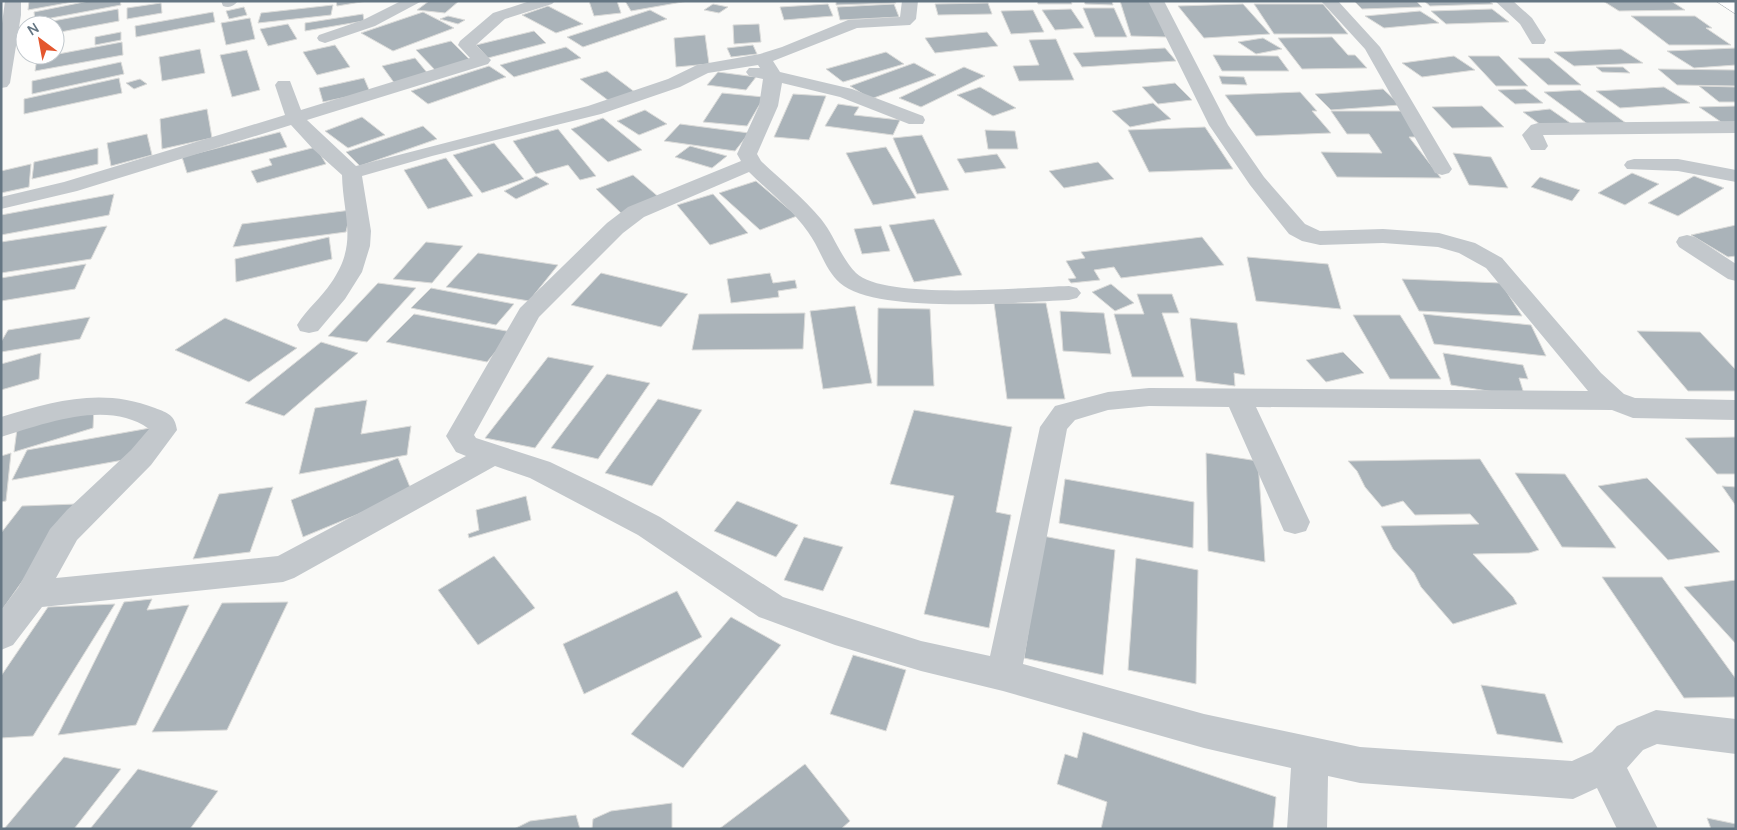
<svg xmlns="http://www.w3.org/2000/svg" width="1737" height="830" font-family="Manrope,sans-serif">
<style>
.building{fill:#aab3b9;stroke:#dcdcda}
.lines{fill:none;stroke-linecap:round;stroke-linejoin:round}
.primary-casing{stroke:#b5babe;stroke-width:1}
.street{fill:#c3c8cc;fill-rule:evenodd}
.primary{fill:#fff;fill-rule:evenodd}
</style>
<rect width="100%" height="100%" fill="#fafaf8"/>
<path class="building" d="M29 1H78L28 10Z
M89 1H120L121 5 35 21 34 12Z
M336 1H367L337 6Z
M429 1H459L445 13 417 10Z
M589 1H617L621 13 594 16Z
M625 1H688L631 11Z
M836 1H895L896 3 836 5Z
M1037 1H1071L1072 4H1038Z
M1084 1H1112L1113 5 1085 4Z
M1120 1H1153L1166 37 1131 36Z
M1354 1H1416L1422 7 1362 9Z
M1424 1H1489L1493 4 1430 6Z
M1603 1H1671L1685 10 1619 11Z
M161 3 162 13 127 19V8Z
M988 3 992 14 938 15 935 4Z
M713 4 728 7 719 13 704 10Z
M828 4 833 16 784 20 780 7Z
M894 4 899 17 840 20 837 7Z
M1243 4 1270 34 1204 38 1178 6Z
M1254 4H1323L1348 34H1274Z
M333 5 331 15 258 23 261 13Z
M548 6 583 24 556 33 522 15Z
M244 7 247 15 229 19 226 11Z
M1083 8H1114L1127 37H1095Z
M118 9 119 21 55 33V25H31Z
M1071 9 1084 28 1055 30 1042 10Z
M1492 9 1509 22 1446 24 1431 11Z
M650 10 667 19 583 47 567 37Z
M1033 10 1044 32 1011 34 1001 11Z
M1420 11 1439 23 1384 28 1365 16Z
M213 12 215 22 136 37 135 26Z
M423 12 454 28 393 51 361 33Z
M363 14 364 21 305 31V23Z
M448 16 465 20 458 24 440 19Z
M1631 16H1695L1712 28H1706L1731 45H1669Z
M250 18 255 39 226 45 221 23Z
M288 24 297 39 268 46 260 29Z
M759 24 761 42 734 44 733 25Z
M534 31 546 43 488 58 476 45Z
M121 32V40L95 45V37Z
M987 32 998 46 935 53 925 38Z
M705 35 709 64 676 67 674 38Z
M1332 37 1348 55H1355L1367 68 1302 69 1278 38Z
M1263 38 1282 49 1256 54 1238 42Z
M1056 39 1074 80 1019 81 1013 66 1039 65 1029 40Z
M451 41 472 62 436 71 416 50Z
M122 42 123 55 35 71 37 58Z
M335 45 350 67 317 75 303 52Z
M753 45 757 54 731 57 727 48Z
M566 47 581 58 514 77 500 65Z
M1165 48 1176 61 1082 67 1073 53Z
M1736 48V65L1694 68 1667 51Z
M200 49 205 73 162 81 159 57Z
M1621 49 1643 63 1574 66 1554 52Z
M247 50 260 90 232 97 220 55Z
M886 52 904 64 843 82 826 69Z
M1213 55 1278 56 1289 71H1222Z
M1454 56 1475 70 1422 77 1402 63Z
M1468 56H1499L1528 86H1496Z
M415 58 429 75 395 84 382 66Z
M1518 58H1549L1581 85H1548Z
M121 62 124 74 32 94V81Z
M914 63 936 75 871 99 850 86Z
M489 66 506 77 428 104 411 91Z
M964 67 985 76 921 107 899 98Z
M1596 67H1623L1630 73 1602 72Z
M1658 69 1736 70V86L1677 85Z
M607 71 636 93 609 101 580 79Z
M718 72 756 77 746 90 707 85Z
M1219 76 1244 77 1247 85 1222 84Z
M119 78 122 93 24 114V99Z
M364 78 370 92 323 102 319 88Z
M140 79 147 84 134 89 126 83Z
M1175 83 1192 100 1158 104 1142 87Z
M1699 86 1736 87V102H1719Z
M980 87 1016 108 993 116 957 95Z
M1664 87 1690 103 1620 108 1596 91Z
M1383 89 1400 105 1331 110 1315 94Z
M1525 89 1543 103 1515 104 1498 90Z
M1580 90 1630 126 1593 128 1544 92Z
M1300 92 1317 111H1312L1331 133 1256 136 1225 95Z
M722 93 764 97 747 126 703 122Z
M793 94 826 96 809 140 774 137Z
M1153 103 1171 119 1130 127 1112 111Z
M838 104 859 107 854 115 900 120 893 135 825 126Z
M1482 106 1504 127 1452 128 1432 107Z
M1736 106V124H1724L1699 107Z
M207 109 212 138 162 149 160 119Z
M1550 109 1576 127 1548 130 1523 112Z
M645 110 667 124 639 135 617 121Z
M1331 111H1407L1427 137H1409L1441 178 1337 177 1321 152 1382 153 1369 134H1347Z
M362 117 385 135 348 148 325 131Z
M603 118 642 150 608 162 571 129Z
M680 124 749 133 735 151 664 141Z
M423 126 437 139 360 166 346 152Z
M1205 127 1233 169 1149 172 1128 130Z
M558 129 596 176 580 180 568 165 536 174 513 141Z
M985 130 1015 131 1018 149H988Z
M280 132 287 147 187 173 182 157Z
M147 134 152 155 111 166 107 143Z
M922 135 949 190 917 194 893 138Z
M494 143 524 179 482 193 453 155Z
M690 146 727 156 712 168 675 157Z
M316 147 326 164 257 183 251 171 272 165 269 159Z
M886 147 916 198 873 205 846 153Z
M98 148V164L32 179 34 162Z
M1453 153 1491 157 1508 188 1469 185Z
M997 154 1006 168 965 173 957 159Z
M446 158 473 196 428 209 404 170Z
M1098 162 1114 179 1064 188 1049 171Z
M31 164 29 187 1 193V171Z
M1632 173 1659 184 1625 205 1598 193Z
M633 175 661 199 622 214 596 189Z
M536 176 549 184 516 199 504 191Z
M1694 176 1724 188 1678 216 1648 203Z
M1540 177 1580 190 1572 201 1531 187Z
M756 181 797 216 760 230 719 193Z
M114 194 109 215 1 235V215Z
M713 194 748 233 710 245 677 205Z
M351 210 346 232 233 247 242 224Z
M934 219 962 275 914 282 889 225Z
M1736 225V256L1728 257 1691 235Z
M107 226 91 259 1 273V242Z
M881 226 890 251 862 254 854 229Z
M329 237 332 259 236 282 235 259Z
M1202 237 1224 265 1121 278 1114 267 1094 270 1100 280 1071 283 1068 279 1076 278 1066 261 1085 258 1081 252Z
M426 242 463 246 432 283 393 279Z
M478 253 558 265 529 301 446 287Z
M1247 257 1328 264 1341 309 1256 301Z
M86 264 75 289 1 301V278Z
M601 273 688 294 661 327 571 305Z
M770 273 773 283 795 280 797 288 778 291 779 297 731 303 727 279Z
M1402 279 1501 283 1522 316 1419 311Z
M378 283 416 288 367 342 328 336Z
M1111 284 1134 303 1115 311 1092 292Z
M431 288 514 304 496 325 411 308Z
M1137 294H1172L1179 313H1162L1184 377H1132L1114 314H1144Z
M994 303H1046L1065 399H1007Z
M855 306 872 383 823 389 810 311Z
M878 308 930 309 934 386H877Z
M1060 311 1104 313 1111 354 1063 351Z
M805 313 803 349 692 350 699 314Z
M414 314 512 332 487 362 386 342Z
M1423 314 1531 325 1546 356 1434 344Z
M1353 315H1400L1441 379H1390Z
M90 317 80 339 1 352V342L8 330Z
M225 318 297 348 249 382 175 350Z
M1190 318 1237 323 1245 375 1234 373 1235 386 1196 381Z
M1637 331 1700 332 1736 370V391H1688Z
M321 342 358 353 284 416 245 403Z
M1343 352 1364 373 1326 382 1306 360Z
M41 353 39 379 1 390V364Z
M1443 353 1523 365 1528 379 1519 378 1525 397 1451 385Z
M548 357 594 366 535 448 485 438Z
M607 374 650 383 598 459 551 448Z
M658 399 702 410 652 486 605 473Z
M367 400 361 434 411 426 407 455 299 474 315 408Z
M94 406 93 428 14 452 17 429Z
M914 410 1012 427 996 512 1011 515 989 628 924 614 954 496 890 484Z
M150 428 140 457 12 480 27 450Z
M1736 437V474H1717L1685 438Z
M11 453 6 501 1 502V456Z
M1206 453 1258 461 1265 562 1208 551Z
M398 458 412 492 303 537 291 500Z
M1480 459 1539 550 1529 553 1473 554 1513 597 1517 604 1453 624 1421 587 1414 573 1393 549 1381 526 1479 524 1470 514 1415 515 1403 501 1382 507 1365 487 1357 471 1348 461Z
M1515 473 1565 474 1616 548 1562 547Z
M1647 478 1720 552 1668 560 1598 486Z
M1065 479 1194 502 1193 548 1059 523Z
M1722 486 1736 487V506Z
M273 487 250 552 193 559 219 494Z
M526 496 531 520 469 538 468 534 479 530 476 510Z
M737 501 798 525 776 557 714 531Z
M77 504 2 610H1V533L22 506Z
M1043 536 1115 550 1103 675 1024 658Z
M804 537 843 547 823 591 784 580Z
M494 556 535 608 478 645 438 590Z
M1136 558 1198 570 1196 684 1128 670Z
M1602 577H1662L1736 679V697L1684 698Z
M1736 580V644L1684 587Z
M677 591 702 637 584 694 563 644Z
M152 599 147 610 189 605 136 725 58 735 124 602Z
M288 602 227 730 152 732 222 603Z
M115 604 33 736 1 738V676L48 607Z
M731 617 781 645 683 768 631 734Z
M853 655 906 670 886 731 830 714Z
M1481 685 1545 694 1563 743 1497 734Z
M1083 732 1276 797 1273 829H1101L1107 802 1057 784 1065 754 1077 758Z
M64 757 121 769 74 829H4Z
M805 764 850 821 841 829H719Z
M138 769 218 791 190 829H90Z
M672 803V829H592L593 819 611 811Z
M576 815 580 829H514L530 821Z
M1707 818 1736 824V829H1711Z"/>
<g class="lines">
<g class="primary-casing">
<path id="primary" d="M1716 1H1735L1736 14Z"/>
</g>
<path class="street" d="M5 1H21V15L10 83 7 87 1 88V31Z
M221 1H238C233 7 229 8 223 6Z
M401 1H422L375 26 325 43 319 41 317 38 319 35 363 20Z
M530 1H555L552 4 505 19 476 45 491 60 488 64 307 120 356 166 588 106 668 79 697 65 760 54 782 47 848 20 900 17 902 1H918L916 19 910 25 857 28 773 61 780 72 852 89 923 116 925 120 923 124H909L840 97 782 83 778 106 757 154 761 161C781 180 803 197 821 219 834 235 841 258 856 273 886 301 1026 287 1069 286L1077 288 1081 293 1077 298 1069 300C1020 302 876 315 840 283 825 270 820 248 808 232 792 209 769 192 749 172L644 217 623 233 539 317 474 435 476 438 550 462 604 488 660 517 783 597 921 641 990 656 1040 427 1055 406 1108 392 1149 388 1588 391 1486 268 1459 253 1438 247 1383 243 1320 245 1302 241 1289 234 1250 185 1209 125 1148 1H1164L1228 125 1264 177 1305 224 1320 231 1383 229 1439 233 1475 243 1502 258 1601 373 1624 394 1635 398 1736 400V420L1633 418 1612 410 1256 407 1310 522 1306 531 1295 534 1284 531 1280 522 1229 407 1149 406 1108 410 1075 420 1067 429 1023 664 1204 714 1360 747 1572 761 1592 752 1617 726 1656 710 1736 719V754L1657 744 1643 750 1627 768 1658 829H1617L1597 788 1573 799 1360 783 1328 776 1327 829H1287L1291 768 1204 748 1003 691 921 671 835 645 759 617 638 535 530 478 495 466 294 578 283 582 42 607 13 645 1 650V610L18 588 50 529 67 510 131 450 149 429C108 399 44 424 1 437V417C53 401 102 387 155 408 168 413 175 415 177 430L151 465 77 540 56 578 278 556 466 456 456 452 446 436 520 308 607 223 628 207 741 161 737 154 759 106 763 79 749 76 746 72 749 68H760L758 65 708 73 680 87 601 114 432 156 362 176 371 231 370 246 362 272 345 299 318 331 309 333 300 331 297 325C306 310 321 298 331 283 359 243 343 217 342 175L313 149 291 125 77 191 1 209V197L64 182 285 115 275 85 278 81H290L301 110 470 58 458 45 460 41 493 13Z
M1321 1H1338L1380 47 1452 169 1449 173 1442 175 1435 173 1365 49Z
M1495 1H1513L1532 18 1546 40 1544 44H1532L1520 24Z
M1736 121V133L1543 135 1548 146 1545 150H1531L1522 135 1531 125 1538 123Z
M1634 159H1678L1736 170V182L1678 171 1627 169 1624 165 1627 161Z
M1687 235 1695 237 1736 264V281L1728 279 1679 247 1676 242 1679 237Z"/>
<use href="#primary" class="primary"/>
</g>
<rect width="1737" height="830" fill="none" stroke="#657683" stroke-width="5"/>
<g transform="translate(40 40) rotate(328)"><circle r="24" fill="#ffffff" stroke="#c1c8cd"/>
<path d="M0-4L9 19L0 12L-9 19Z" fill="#e4572e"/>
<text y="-8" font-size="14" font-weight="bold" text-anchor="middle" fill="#657683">N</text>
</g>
</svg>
